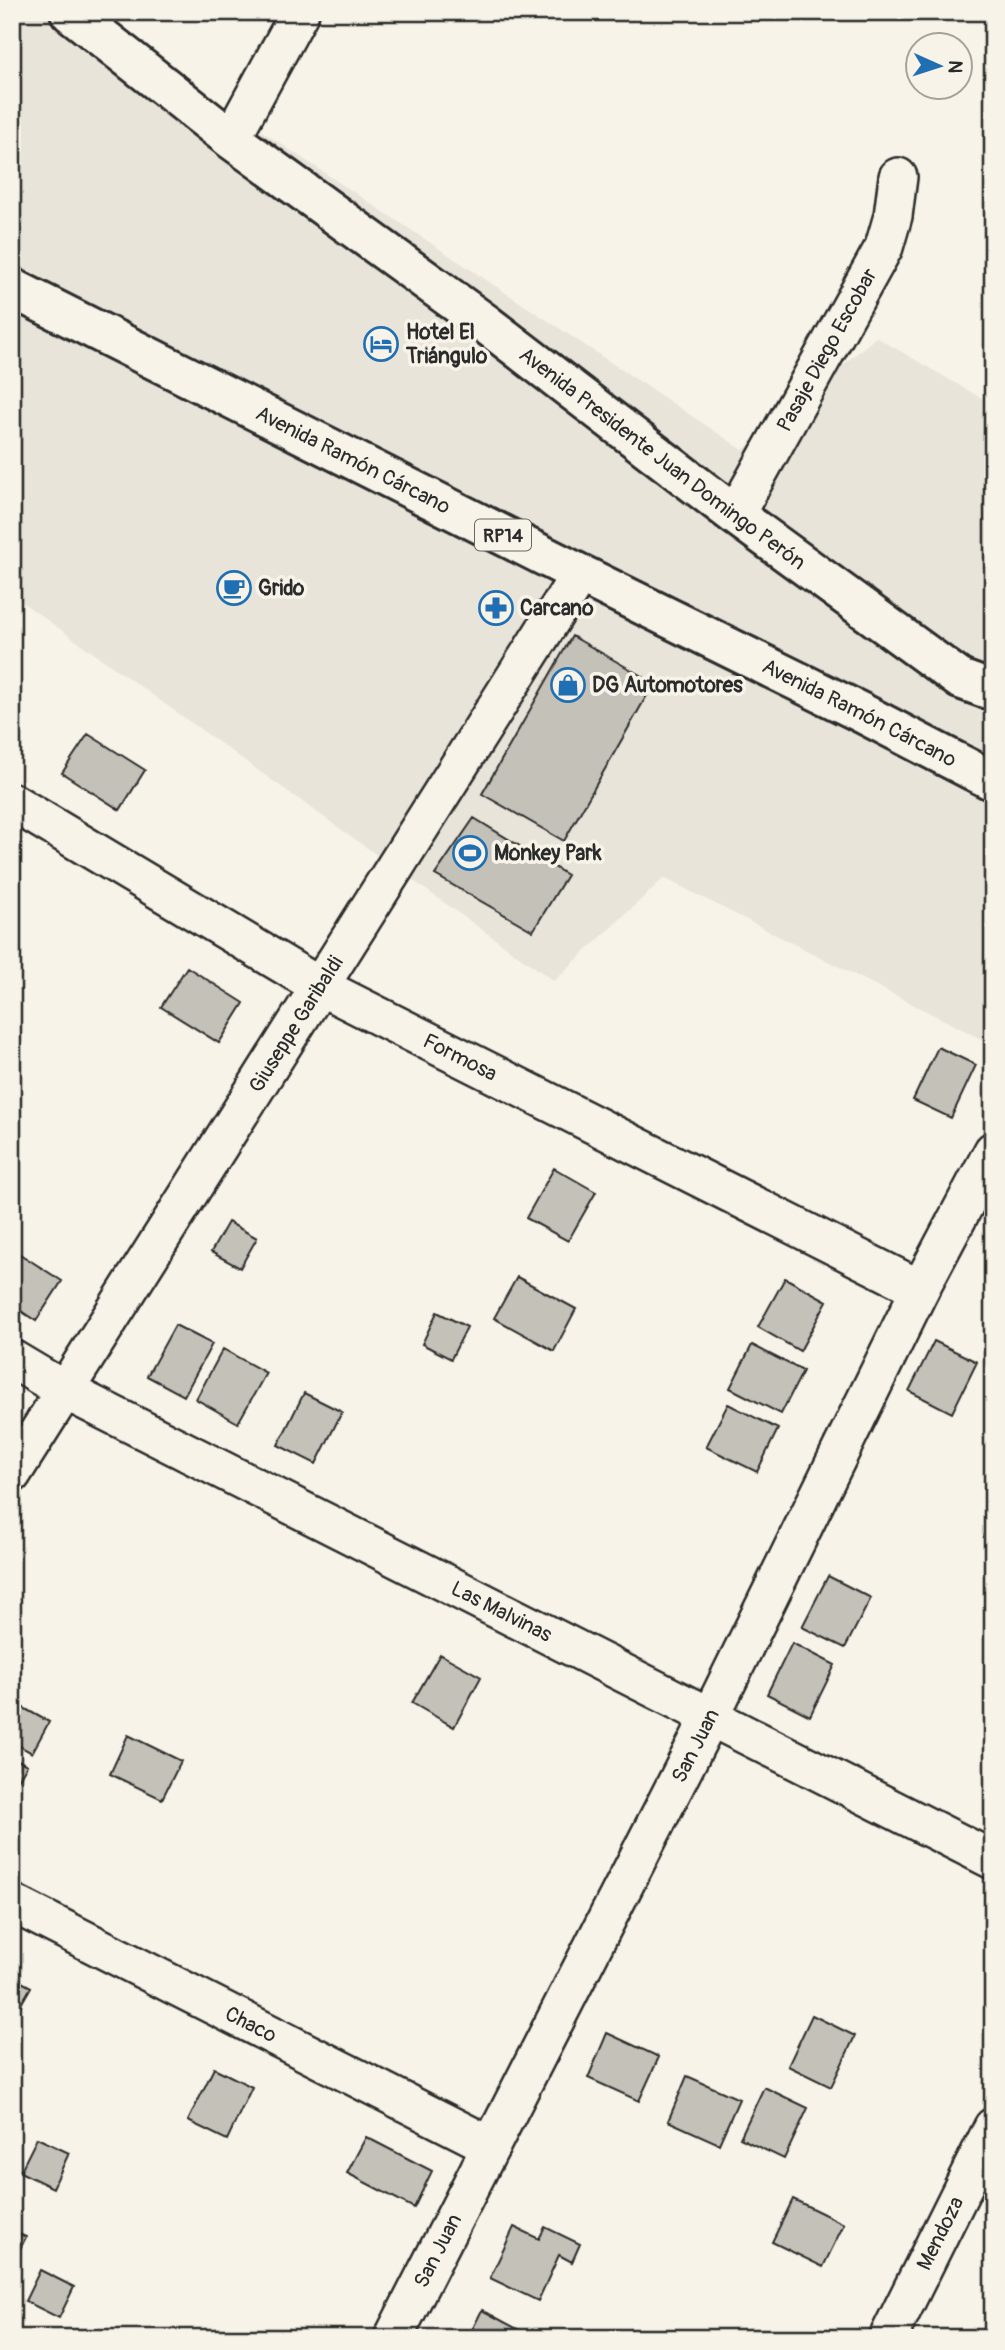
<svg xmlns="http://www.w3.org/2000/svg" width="1005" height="2350" font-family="Pangolin,sans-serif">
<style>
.built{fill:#e8e4da}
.building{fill:#c4c1b9;stroke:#2b2b2b;stroke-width:2}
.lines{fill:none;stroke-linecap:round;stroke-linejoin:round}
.minor-casing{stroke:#2b2b2b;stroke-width:42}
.secondary-casing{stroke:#2b2b2b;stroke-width:44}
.primary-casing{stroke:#2b2b2b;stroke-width:44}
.minor{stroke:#f7f3e8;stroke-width:37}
.secondary{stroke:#f7f3e8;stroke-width:38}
.primary{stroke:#f7f3e8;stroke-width:38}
.labels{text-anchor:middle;stroke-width:7;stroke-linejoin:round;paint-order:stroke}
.shield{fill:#f7f3e8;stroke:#686764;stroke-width:2}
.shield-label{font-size:19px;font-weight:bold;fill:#2b2b2b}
.poi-label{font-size:21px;font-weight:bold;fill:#2b2b2b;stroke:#f7f3e8;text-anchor:start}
.street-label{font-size:21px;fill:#2b2b2b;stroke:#f7f3e8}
</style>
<rect width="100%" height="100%" fill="#f7f3e8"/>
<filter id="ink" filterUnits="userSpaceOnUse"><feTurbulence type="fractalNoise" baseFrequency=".0143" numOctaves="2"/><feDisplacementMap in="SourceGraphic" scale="14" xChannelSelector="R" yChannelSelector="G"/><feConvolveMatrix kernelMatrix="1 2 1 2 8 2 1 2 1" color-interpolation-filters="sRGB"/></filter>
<g filter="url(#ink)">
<path class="built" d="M12 12H82L743 450 876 337 993 405V1045L664 878 554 981 12 595Z"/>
<path class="building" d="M572 636 654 683 564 841 482 794Z
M88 734 145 770 120 810 62 773Z
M474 818 567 875 533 931 435 875Z
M187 967 244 1003 219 1043 161 1007Z
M938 1047 976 1065 951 1118 913 1100Z
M554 1168 596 1192 568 1241 526 1218Z
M228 1222 257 1238 240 1268 211 1252Z
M12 1249 62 1281 36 1321 12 1305Z
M517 1277 576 1309 554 1351 494 1318Z
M785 1278 827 1301 800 1351 758 1327Z
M437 1312 467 1327 451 1359 422 1344Z
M175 1325 212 1344 184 1396 147 1376Z
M934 1341 977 1362 952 1413 909 1391Z
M752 1345 803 1371 781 1414 730 1388Z
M223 1349 266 1373 238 1423 196 1399Z
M304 1393 342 1412 316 1464 278 1445Z
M728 1404 778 1429 757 1472 706 1447Z
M993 1517V1542L983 1537Z
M828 1576 871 1598 845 1648 802 1627Z
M792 1643 835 1665 810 1716 767 1694Z
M440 1654 481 1677 454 1727 412 1703Z
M20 1706 49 1722 32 1753 12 1742V1720Z
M128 1735 181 1761 162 1799 110 1774Z
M12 1757 27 1765 12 1791Z
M12 1977 31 1987 12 2020Z
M812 2015 855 2036 831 2087 788 2066Z
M607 2033 659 2057 639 2101 588 2078Z
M214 2068 252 2087 227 2140 188 2121Z
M687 2076 739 2099 719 2144 668 2121Z
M764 2087 808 2108 784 2159 740 2138Z
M366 2137 432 2171 414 2208 347 2173Z
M37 2138 69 2153 53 2188 20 2172Z
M793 2199 844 2224 823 2267 772 2242Z
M514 2227 539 2239 545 2227 580 2244 572 2262 559 2255 538 2301 490 2278Z
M12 2231 26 2237 12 2265Z
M40 2270 74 2287 59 2318 25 2301Z
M482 2310 534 2338H468Z"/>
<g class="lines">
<g class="minor-casing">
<g id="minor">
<path d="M231 139 300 12"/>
<path id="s1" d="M735 515 884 247 893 216 898 177"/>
<path id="s2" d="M12 802 319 986 920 1289"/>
<path id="s3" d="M12 1359 64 1390 993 1860"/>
<path id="s4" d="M12 1474 580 574"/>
<path id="s5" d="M12 1903 491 2146"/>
<path id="s6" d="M393 2338 710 1717 920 1289 993 1151"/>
<path id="s7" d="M888 2338 993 2127"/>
</g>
</g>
<g class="secondary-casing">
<g id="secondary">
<path id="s8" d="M70 12 231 139 486 324 735 515 960 679 993 691"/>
</g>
</g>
<g class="primary-casing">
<g id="primary">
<path id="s9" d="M12 288 580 574 860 712 993 781"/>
</g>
</g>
<use href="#minor" class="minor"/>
<use href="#secondary" class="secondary"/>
<use href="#primary" class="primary"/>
</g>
</g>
<defs>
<g id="hotel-ring" transform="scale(1.75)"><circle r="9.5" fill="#f7f3e8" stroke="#1f6fb2" stroke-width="1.5"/><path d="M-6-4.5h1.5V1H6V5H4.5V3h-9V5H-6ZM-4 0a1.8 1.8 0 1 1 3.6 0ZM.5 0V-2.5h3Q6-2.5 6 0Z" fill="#1f6fb2"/></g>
<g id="cafe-ring" transform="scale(1.75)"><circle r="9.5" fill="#f7f3e8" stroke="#1f6fb2" stroke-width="1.5"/><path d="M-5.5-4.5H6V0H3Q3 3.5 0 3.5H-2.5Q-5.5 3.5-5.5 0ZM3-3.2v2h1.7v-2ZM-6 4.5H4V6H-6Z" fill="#1f6fb2"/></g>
<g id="pharmacy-ring" transform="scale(1.75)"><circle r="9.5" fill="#f7f3e8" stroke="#1f6fb2" stroke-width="1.5"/><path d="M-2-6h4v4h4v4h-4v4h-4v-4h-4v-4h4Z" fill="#1f6fb2"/></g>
<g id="shop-ring" transform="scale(1.75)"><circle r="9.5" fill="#f7f3e8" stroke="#1f6fb2" stroke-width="1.5"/><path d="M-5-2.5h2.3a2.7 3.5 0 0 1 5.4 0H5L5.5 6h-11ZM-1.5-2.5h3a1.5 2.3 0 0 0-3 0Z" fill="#1f6fb2"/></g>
<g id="stadium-ring" transform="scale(1.75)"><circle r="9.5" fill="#f7f3e8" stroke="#1f6fb2" stroke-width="1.5"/><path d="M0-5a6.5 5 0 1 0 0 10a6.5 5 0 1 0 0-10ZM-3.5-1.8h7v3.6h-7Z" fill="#1f6fb2"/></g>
</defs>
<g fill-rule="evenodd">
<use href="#hotel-ring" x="381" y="344"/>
<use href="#cafe-ring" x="234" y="588"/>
<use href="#pharmacy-ring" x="496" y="608"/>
<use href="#shop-ring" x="568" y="685"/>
<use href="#stadium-ring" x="470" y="853"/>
</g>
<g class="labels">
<rect class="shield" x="475" y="519.5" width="56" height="31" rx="5"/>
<g class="shield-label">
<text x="503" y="542">RP14</text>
</g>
<g class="poi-label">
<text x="406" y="339">Hotel El<tspan x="406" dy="24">Triángulo</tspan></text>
<text x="258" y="595">Grido</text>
<text x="520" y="615">Carcano</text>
<text x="592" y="692">DG Automotores</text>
<text x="494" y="860">Monkey Park</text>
</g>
<g class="street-label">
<text dy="7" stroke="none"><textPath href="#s1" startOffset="189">Pasaje Diego Escobar</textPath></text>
<text dy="7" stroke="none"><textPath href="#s8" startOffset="742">Avenida Presidente Juan Domingo Perón</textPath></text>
<text dy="7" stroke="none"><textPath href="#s9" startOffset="382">Avenida Ramón Cárcano</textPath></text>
<text dy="7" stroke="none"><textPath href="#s9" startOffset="948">Avenida Ramón Cárcano</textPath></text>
<text dy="7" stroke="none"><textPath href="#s4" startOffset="532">Giuseppe Garibaldi</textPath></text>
<text dy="7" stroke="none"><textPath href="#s2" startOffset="516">Formosa</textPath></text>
<text dy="7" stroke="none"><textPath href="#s3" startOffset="551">Las Malvinas</textPath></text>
<text dy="7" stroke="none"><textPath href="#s6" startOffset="665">San Juan</textPath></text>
<text dy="7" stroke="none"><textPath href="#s5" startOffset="268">Chaco</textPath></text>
<text dy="7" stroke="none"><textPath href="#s7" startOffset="117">Mendoza</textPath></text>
<text dy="7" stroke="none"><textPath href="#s6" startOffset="98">San Juan</textPath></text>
</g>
</g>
<rect width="1005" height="2350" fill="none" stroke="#f7f3e8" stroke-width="42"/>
<rect x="21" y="21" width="963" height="2308" fill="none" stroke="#2b2b2b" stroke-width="2.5" filter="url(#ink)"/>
<g transform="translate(939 66) rotate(93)"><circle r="33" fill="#f7f3e8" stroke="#a5a39c" stroke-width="2"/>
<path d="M0-5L12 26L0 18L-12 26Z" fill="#1f6fb2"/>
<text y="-10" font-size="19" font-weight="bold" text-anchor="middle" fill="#2b2b2b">N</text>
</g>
</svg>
